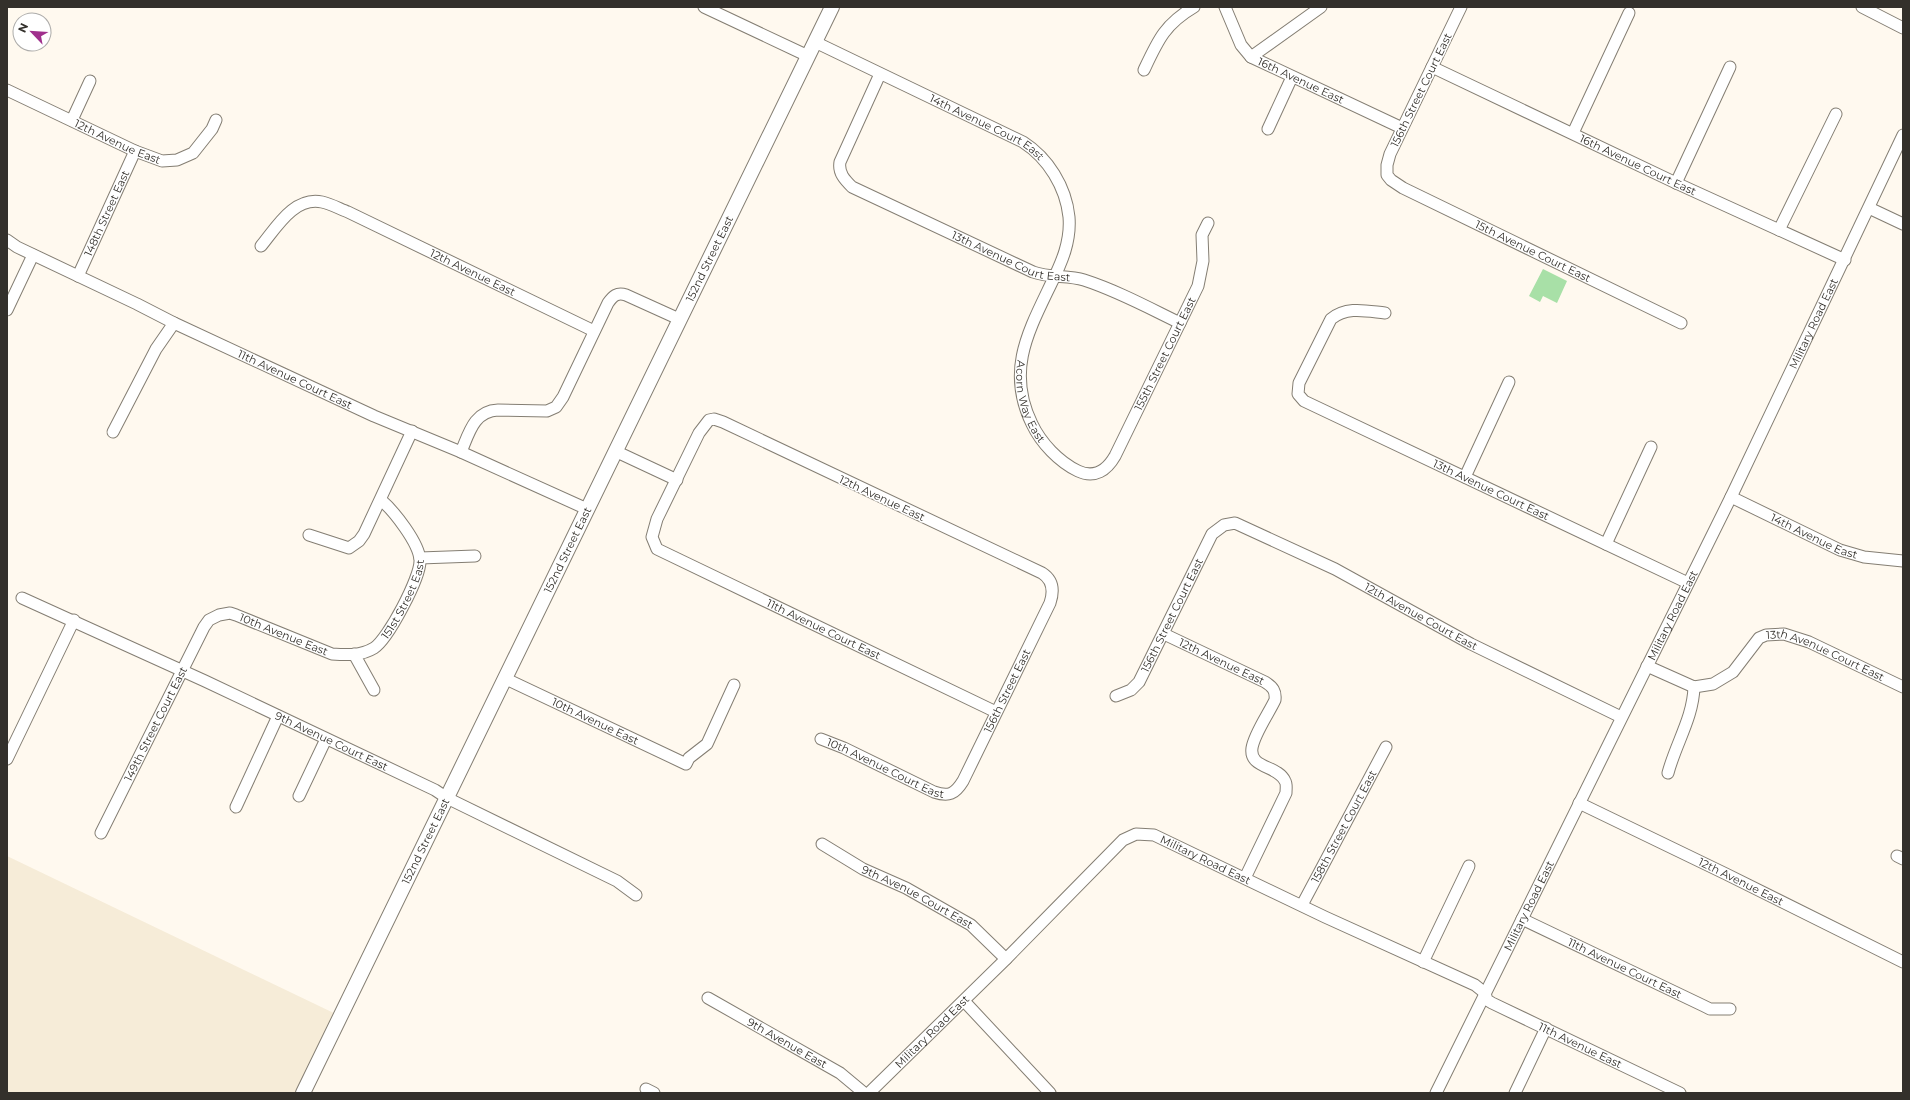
<svg xmlns="http://www.w3.org/2000/svg" width="1910" height="1100" font-family="Montserrat,sans-serif">
<style>
.built{fill:#f6ecd8}
.green{fill:#a8e0a7}
.lines{fill:none;stroke-linecap:round;stroke-linejoin:round}
.minor-casing{stroke:#847e73;stroke-width:13}
.major-casing{stroke:#847e73;stroke-width:16}
.minor{stroke:#fff;stroke-width:11}
.major{stroke:#fff;stroke-width:14}
.labels{text-anchor:middle;stroke-width:3;stroke-linejoin:round;paint-order:stroke}
.street-label{font-size:11px;fill:#33302b;stroke:#fff}
</style>
<rect width="100%" height="100%" fill="#fff9ef"/>
<path class="built" d="M7 856 340 1016 303 1093H7Z"/>
<path class="green" d="M1543 269 1567 281 1557 303 1543 296 1540 302 1529 296Z"/>
<g class="lines">
<g class="minor-casing">
<g id="minor">
<path d="M704 7 808 56"/>
<path id="s1" d="M1225 7 1241 45 1251 57 1402 128"/>
<path id="s2" d="M1461 7 1390 154 1387 165V175L1391 180 1403 188 1681 323"/>
<path d="M1862 7 1903 28"/>
<path id="s3" d="M815 42 1023 142C1048 158 1066 187 1069 217 1071 241 1062 262 1051 284 1028 332 1006 371 1032 424 1041 443 1059 462 1078 471 1095 479 1107 470 1115 456L1198 286 1203 261 1202 235 1208 223"/>
<path d="M1251 57 1321 7"/>
<path id="s4" d="M1432 67 1676 183 1845 260"/>
<path d="M1144 70C1158 40 1165 24 1194 7"/>
<path id="s5" d="M880 74 840 162C838 173 845 180 852 187L1033 272C1049 278 1068 275 1084 280 1118 291 1149 308 1180 323"/>
<path id="s6" d="M7 90 135 151 162 161 177 160 193 153 212 129 216 120"/>
<path d="M72 120 90 81"/>
<path d="M1268 129 1292 77"/>
<path d="M1573 133 1629 13"/>
<path d="M1676 183 1730 67"/>
<path d="M1869 208 1903 224"/>
<path d="M1779 230 1836 114"/>
<path id="s7" d="M7 240 17 247 137 304 174 323 374 416 461 452 587 509"/>
<path id="s8" d="M261 246C276 228 294 196 322 202 331 204 340 209 348 212L594 331"/>
<path id="s9" d="M78 276 135 151"/>
<path d="M7 310 33 255"/>
<path id="s10" d="M1385 313C1366 311 1347 306 1331 319L1299 383 1298 394 1304 401 1688 583"/>
<path d="M113 432 156 349 174 323"/>
<path d="M615 451 677 480"/>
<path d="M461 452C469 433 474 411 498 410L547 411 556 407 563 397 608 303C613 296 617 292 626 295L679 319"/>
<path d="M1465 477 1509 382"/>
<path id="s11" d="M1731 497 1840 550 1864 557 1903 561"/>
<path d="M309 535 349 548 359 541 364 534 412 431"/>
<path d="M1606 544 1651 447"/>
<path d="M420 558 475 556"/>
<path id="s12" d="M22 598 205 681 435 790 447 798 617 881 636 895"/>
<path id="s13" d="M1164 634 1265 682C1273 687 1276 691 1275 700 1269 713 1254 734 1252 748 1249 769 1278 765 1285 781 1287 784 1286 789 1286 793L1245 878"/>
<path d="M354 654 374 690"/>
<path id="s14" d="M1647 666 1694 687 1713 684 1733 672 1759 638 1766 635 1784 634 1809 642 1903 687"/>
<path id="s15" d="M504 678 686 764 689 758 707 744 734 685"/>
<path id="s16" d="M1116 696 1131 690 1139 682 1212 534 1224 525 1235 523 1335 569 1471 644 1621 717"/>
<path id="s17" d="M821 739 844 748 934 792C949 797 955 794 963 781L1050 603C1054 591 1053 580 1042 573L723 422 714 419 709 420 699 433 657 519 652 537 657 549 996 712"/>
<path d="M7 759 74 620"/>
<path d="M1668 773C1676 743 1693 718 1694 687"/>
<path d="M299 796 326 739"/>
<path id="s18" d="M1579 803 1726 874 1903 962"/>
<path d="M236 807 278 716"/>
<path id="s19" d="M101 833 204 627 209 620 219 615 230 613 236 615 332 654C346 655 361 656 374 648 388 639 421 577 420 560 419 543 394 511 381 500"/>
<path id="s20" d="M822 844 863 869 906 888 971 925 1006 959"/>
<path d="M1897 856 1903 859"/>
<path id="s21" d="M1302 905 1386 747"/>
<path id="s22" d="M1522 919 1704 1006 1710 1009H1730"/>
<path d="M1423 962 1469 866"/>
<path id="s23" d="M708 998 840 1073 864 1093"/>
<path d="M964 1001 1050 1093"/>
<path d="M646 1089 654 1093"/>
<path id="s24" d="M869 1093 1006 959 1123 840 1136 834 1154 835 1325 917 1475 985 1485 993 1487 1000 1492 1003 1680 1093"/>
<path id="s25" d="M1436 1093 1731 497 1903 135"/>
<path d="M1515 1093 1546 1028"/>
</g>
</g>
<g class="major-casing">
<g id="major">
<path id="s26" d="M303 1093 832 7"/>
</g>
</g>
<use href="#minor" class="minor"/>
<use href="#major" class="major"/>
</g>
<g class="labels">
<g class="street-label">
<text dy="4" stroke="none"><textPath href="#s1" startOffset="112">16th Avenue East</textPath></text>
<text transform="translate(1421 90) rotate(-64)" y="4">156th Street Court East</text>
<text dy="4" stroke="none"><textPath href="#s3" startOffset="192">14th Avenue Court East</textPath></text>
<text dy="4" stroke="none"><textPath href="#s6" startOffset="122">12th Avenue East</textPath></text>
<text dy="4" stroke="none"><textPath href="#s4" startOffset="228">16th Avenue Court East</textPath></text>
<text dy="4" stroke="none"><textPath href="#s9" startOffset="69">148th Street East</textPath></text>
<text dy="4" stroke="none"><textPath href="#s2" startOffset="350">15th Avenue Court East</textPath></text>
<text dy="4" stroke="none"><textPath href="#s5" startOffset="300">13th Avenue Court East</textPath></text>
<text dy="4" stroke="none"><textPath href="#s26" startOffset="928">152nd Street East</textPath></text>
<text dy="4" stroke="none"><textPath href="#s8" startOffset="246">12th Avenue East</textPath></text>
<text dy="4" stroke="none"><textPath href="#s25" startOffset="857">Military Road East</textPath></text>
<text dy="4" stroke="none"><textPath href="#s3" startOffset="765">155th Street Court East</textPath></text>
<text dy="4" stroke="none"><textPath href="#s7" startOffset="320">11th Avenue Court East</textPath></text>
<text dy="4" stroke="none"><textPath href="#s3" startOffset="517">Acorn Way East</textPath></text>
<text dy="4" stroke="none"><textPath href="#s10" startOffset="355">13th Avenue Court East</textPath></text>
<text transform="translate(882 498) rotate(25)" y="4">12th Avenue East</text>
<text dy="4" stroke="none"><textPath href="#s11" startOffset="92">14th Avenue East</textPath></text>
<text dy="4" stroke="none"><textPath href="#s26" startOffset="604">152nd Street East</textPath></text>
<text dy="4" stroke="none"><textPath href="#s19" startOffset="472">151st Street East</textPath></text>
<text dy="4" stroke="none"><textPath href="#s25" startOffset="533">Military Road East</textPath></text>
<text dy="4" stroke="none"><textPath href="#s16" startOffset="102">156th Street Court East</textPath></text>
<text dy="4" stroke="none"><textPath href="#s16" startOffset="427">12th Avenue Court East</textPath></text>
<text dy="4" stroke="none"><textPath href="#s17" startOffset="1088">11th Avenue Court East</textPath></text>
<text dy="4" stroke="none"><textPath href="#s19" startOffset="319">10th Avenue East</textPath></text>
<text dy="4" stroke="none"><textPath href="#s14" startOffset="208">13th Avenue Court East</textPath></text>
<text dy="4" stroke="none"><textPath href="#s13" startOffset="64">12th Avenue East</textPath></text>
<text dy="4" stroke="none"><textPath href="#s17" startOffset="260">156th Street East</textPath></text>
<text dy="4" stroke="none"><textPath href="#s15" startOffset="101">10th Avenue East</textPath></text>
<text dy="4" stroke="none"><textPath href="#s19" startOffset="122">149th Street Court East</textPath></text>
<text dy="4" stroke="none"><textPath href="#s12" startOffset="341">9th Avenue Court East</textPath></text>
<text dy="4" stroke="none"><textPath href="#s17" startOffset="71">10th Avenue Court East</textPath></text>
<text dy="4" stroke="none"><textPath href="#s21" startOffset="89">158th Street Court East</textPath></text>
<text dy="4" stroke="none"><textPath href="#s26" startOffset="280">152nd Street East</textPath></text>
<text dy="4" stroke="none"><textPath href="#s24" startOffset="448">Military Road East</textPath></text>
<text dy="4" stroke="none"><textPath href="#s18" startOffset="180">12th Avenue East</textPath></text>
<text dy="4" stroke="none"><textPath href="#s20" startOffset="109">9th Avenue Court East</textPath></text>
<text dy="4" stroke="none"><textPath href="#s25" startOffset="209">Military Road East</textPath></text>
<text dy="4" stroke="none"><textPath href="#s22" startOffset="114">11th Avenue Court East</textPath></text>
<text dy="4" stroke="none"><textPath href="#s24" startOffset="88">Military Road East</textPath></text>
<text dy="4" stroke="none"><textPath href="#s23" startOffset="91">9th Avenue East</textPath></text>
<text dy="4" stroke="none"><textPath href="#s24" startOffset="869">11th Avenue East</textPath></text>
</g>
</g>
<rect width="1910" height="1100" fill="none" stroke="#33302b" stroke-width="16"/>
<g transform="translate(32 32) rotate(295)"><circle r="19" fill="#ffffff" stroke="#adacaa"/>
<path d="M0-3L7 15L0 10L-7 15Z" fill="#a0308d"/>
<text y="-6" font-size="11" font-weight="bold" text-anchor="middle" fill="#33302b">N</text>
</g>
</svg>
